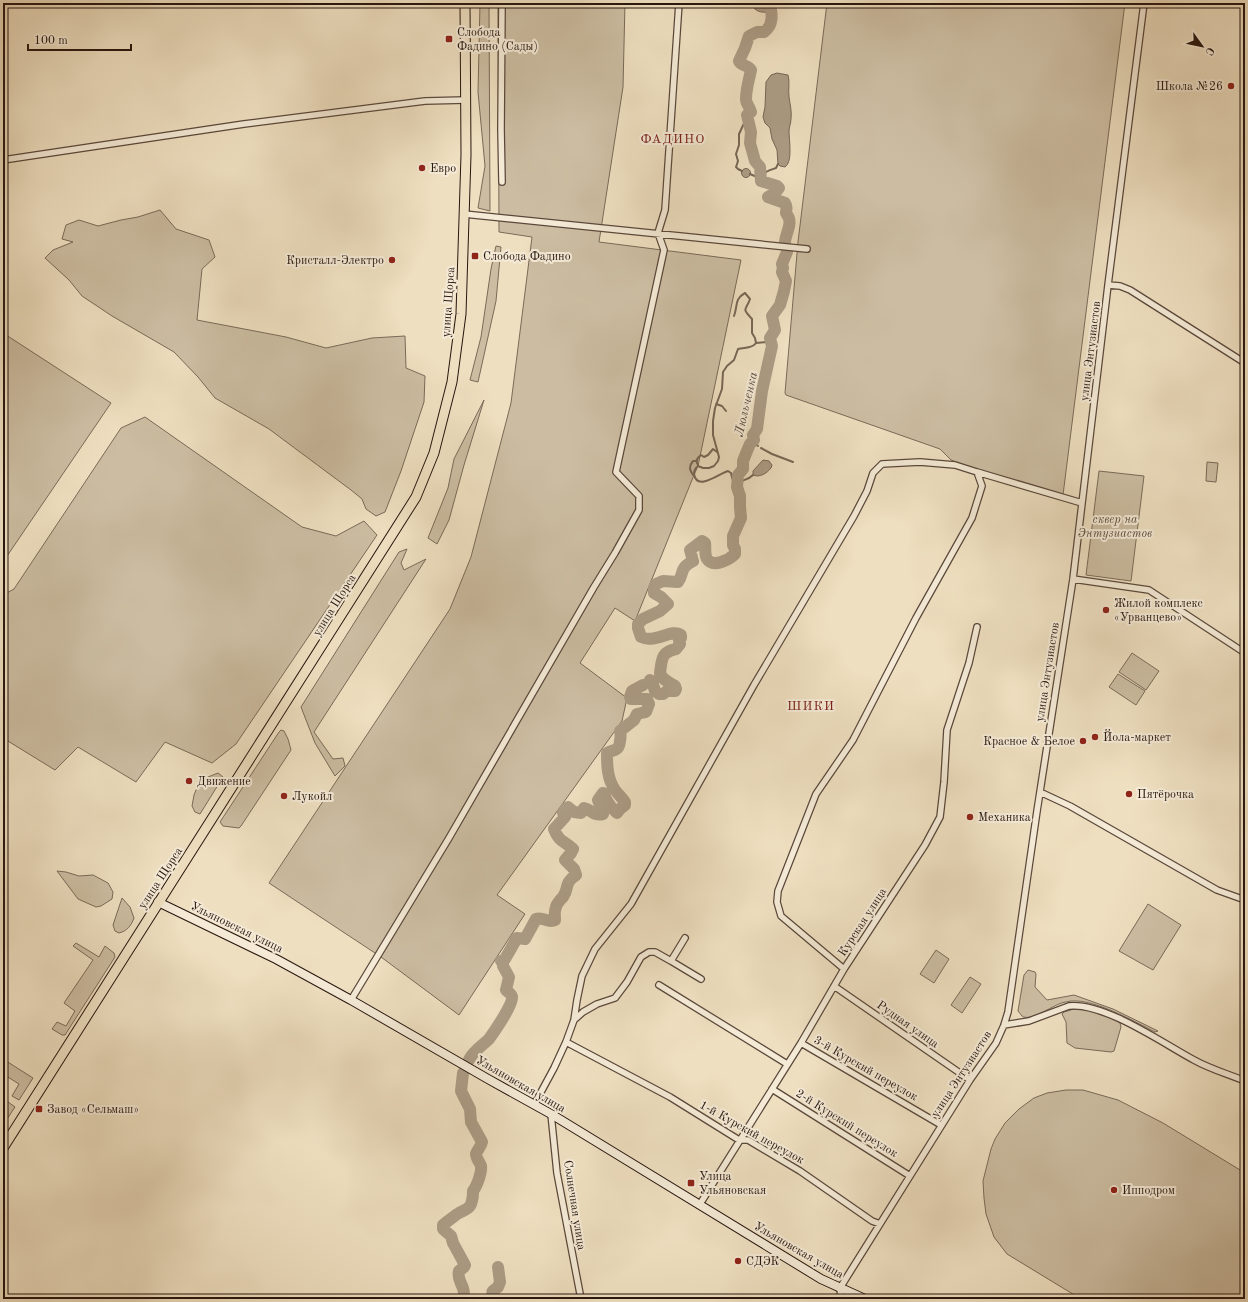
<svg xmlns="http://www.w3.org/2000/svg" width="1248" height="1302" font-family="'Old Standard TT',serif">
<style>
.green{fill:#ccbda2;stroke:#7a6a58}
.water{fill:#ab9b84;stroke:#765}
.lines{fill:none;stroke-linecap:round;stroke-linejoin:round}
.stream{stroke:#765;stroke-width:2}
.river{stroke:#ab9b84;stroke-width:12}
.street-casing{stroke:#5a483b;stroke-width:8}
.secondary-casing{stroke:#28160f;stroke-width:10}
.primary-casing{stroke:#28160f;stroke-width:11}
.street{stroke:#f4ead6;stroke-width:5.5}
.secondary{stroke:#f4ead6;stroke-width:8}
.primary{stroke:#eedfc0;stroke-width:9}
.poi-dot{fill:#8f2418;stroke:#f4ead6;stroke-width:1.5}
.labels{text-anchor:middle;stroke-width:4;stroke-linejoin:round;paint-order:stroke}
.poi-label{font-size:12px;fill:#28160f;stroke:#f4ead6;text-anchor:start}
.street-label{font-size:12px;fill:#28160f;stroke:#f4ead6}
.park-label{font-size:12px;font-style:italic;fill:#59483b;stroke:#f4ead6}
.neighbourhood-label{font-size:13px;letter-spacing:1px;fill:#7a1f14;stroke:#f4ead6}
.water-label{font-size:13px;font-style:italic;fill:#5c4b3e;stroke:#f4ead6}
</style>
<rect width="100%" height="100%" fill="#eedfc0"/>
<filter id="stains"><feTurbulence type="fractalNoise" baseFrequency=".005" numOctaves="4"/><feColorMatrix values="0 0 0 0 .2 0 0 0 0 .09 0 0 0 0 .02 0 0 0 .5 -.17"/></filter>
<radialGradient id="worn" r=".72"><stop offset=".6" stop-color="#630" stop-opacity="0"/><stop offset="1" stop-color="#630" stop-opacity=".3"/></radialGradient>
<path class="green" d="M480 3H489L490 211 478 208 485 166 478 92Z
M498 3H625L623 87 599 242 741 260 698 466 694 475 635 621 615 608 580 663 627 698 622 721 497 895 525 914 459 1015 381 957 269 883 450 609 471 557 511 403 532 237 499 232Z
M827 3H1125L1063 495 992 475 951 460 940 449 786 395 785 393 798 242Z
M160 210 176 229 209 240 215 257 202 269 197 320 286 337 326 348 372 338 405 336 406 368 425 376 424 402 401 471 385 512 376 516 366 509 362 499 351 490 269 429 215 398 198 377 174 352 112 316 82 296 69 280 45 258 53 250 73 242 62 239 66 225 79 220 98 226 121 220 138 217Z
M496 246 501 247 496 301 478 382 470 380 481 337 491 269Z
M3 333 111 403 3 562Z
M484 400 464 465 449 520 437 544 428 538 448 488 454 459Z
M145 417 302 527 336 536 364 521 377 535 236 744 212 763 165 742 136 782 78 747 55 770 3 738V595L14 589 121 428Z
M1207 462 1218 463 1216 482 1206 481Z
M1099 471 1144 476 1131 581 1086 575Z
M407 549 401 563 404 570 426 559 314 732 333 759 343 758 345 766 335 776 315 743 301 707 399 552Z
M1132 653 1159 671 1146 690 1119 672Z
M1118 674 1145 691 1136 705 1109 687Z
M281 730 284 731 288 739 291 750 241 826 239 828 223 826 220 822 279 732Z
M218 773 223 777 200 814 195 812 192 806 194 795 199 783 208 777Z
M57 871 66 872 79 876 93 875 108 883 113 892 112 899 101 906 96 907 78 899Z
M122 898 130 907 134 918C131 926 127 931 119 933L115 931 113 925Z
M1148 904 1181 925 1153 970 1119 951Z
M76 943 99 957 105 946 114 953 115 957 65 1035H62L52 1029 57 1022 66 1026 75 1011 64 1003 93 960 73 946Z
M936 950 949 959 934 983 920 974Z
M1028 970 1035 972 1036 974 1035 987 1047 1000 1074 995 1113 1009 1158 1031 1155 1032C1133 1021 1095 999 1071 1001 1067 1002 1063 1002 1059 1004 1051 1007 1029 1022 1022 1016 1021 1015 1019 1012 1018 1011L1024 975Z
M970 977 981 984 962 1013 951 1005Z
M1074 1009C1089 1009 1108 1014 1120 1023L1121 1027 1114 1051 1111 1052 1075 1048 1067 1043 1066 1022 1062 1014 1064 1012Z
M3 1059 33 1078 19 1100 12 1096 19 1084 3 1074Z
M1066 1090H1083L1118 1100 1163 1123 1245 1173V1299H1081L1007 1254 994 1237 986 1214 984 1198 983 1181 991 1149 995 1139 1005 1123 1019 1109 1034 1098 1047 1093Z
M8 1102 15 1107 3 1125V1109Z"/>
<path class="water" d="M752 3H776L774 10C766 14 753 13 752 3Z
M777 73 788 75C790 82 788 89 789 97 790 104 792 112 791 119 791 123 789 127 789 131 789 140 793 162 785 167L780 166 778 164 777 150 772 139 770 128 765 123 763 117 765 107 766 82 771 75Z
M741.5 173a4.5 4.5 0 1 1 9 0a4.5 4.5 0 1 1-9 0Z
M763 460 769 461 772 465 771 468C767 473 760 478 753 475V471Z"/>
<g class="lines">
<path class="stream" d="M742 171 738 169 736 167 738 161 736 154 739 145V134L747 117
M750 174C759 178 759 178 766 172 769 170 773 169 776 168L778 164
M734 316C738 306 734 299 745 293L750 299C746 311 741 307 752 319V333L755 338 756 343 766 342 771 344
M716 404 722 406 726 411
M753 442 758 446
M761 448 772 454 793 462
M698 465C695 461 697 458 701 455L704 457 708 455 713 449 717 452
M753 475C747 481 742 479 738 484 732 481 732 478 731 473L728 471C720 473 697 492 694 474 694 471 695 468 698 466L703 468H709L714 466 718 461 719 457 713 435V421L715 408 722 389 723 372 727 366 734 360 738 349C744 347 752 349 756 343
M694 476C690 471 688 467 693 461H696"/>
<path class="river" d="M770 3C772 14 774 25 764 32H757L749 36 745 48 739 61C741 66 748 65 751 70 749 80 746 89 746 99 746 104 750 107 751 112L747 115 751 132 750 143 755 161 760 167 761 181 777 186 779 188 775 193 768 197 785 203C788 207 786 209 786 213 794 223 786 231 785 242
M650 680 652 681 655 691 659 694H663L667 691H675L676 689 675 686C670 683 662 680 660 673 662 659 661 652 676 649L680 644 679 640 681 638V635C672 628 655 644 641 637L638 628V624L643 619 660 611 668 604 661 597 654 593V588L656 584 663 581 678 582C685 573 678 569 693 561L690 550 702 541 705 543C706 548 704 554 707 559 713 568 729 560 735 554V549L733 545V536L741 518 740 507V496L737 487 738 475 743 469V461L747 451 750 444 754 440 753 435 757 429 762 391 772 346 770 338 775 330 772 316 780 305 784 291 786 281 782 272 783 268 782 264 787 252
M469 1060C473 1051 482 1046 489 1039 494 1032 514 1003 512 997 512 994 508 992 506 990L509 977 503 966V963L501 961 505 959 517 938 525 939 536 919C543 916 548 924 555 920 555 916 554 912 556 907 557 903 560 900 563 897 570 887 563 884 576 875L574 869 565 860 571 853 573 849C563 840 559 842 554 829L565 817 563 813 566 808 568 807 574 812 581 813 584 808C592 810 593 816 603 814L602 810 598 800 603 793 604 794C607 802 611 808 617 813L620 809 625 805V802C622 798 618 794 615 790 607 779 607 764 607 753 615 749 619 751 620 741 621 736 621 735 620 731L634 720 637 714 646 712 649 704 647 699H631L630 697 632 691 643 685
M463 1299C467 1286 456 1282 459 1271L464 1267 465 1265 453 1243 451 1236 443 1229C443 1228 443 1226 443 1225 444 1224 457 1214 459 1213 462 1211 467 1210 470 1206 473 1201 473 1196 473 1191 477 1186 482 1172 481 1166 480 1163 476 1158 476 1154 477 1150 481 1147 482 1142L471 1122 470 1109 461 1091 463 1073
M492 1299C494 1289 489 1294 498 1287L500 1282 498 1267"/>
<g class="street-casing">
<path id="street" d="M502 3 501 129 502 182
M3 160 244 124 425 101 466 100
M464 214 807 249
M1108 285 1120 286 1130 290 1245 363
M977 472 1082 503
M1073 579 1149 590 1245 653
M1040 792 1070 806 1217 890 1245 900
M671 961 701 979
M659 985 787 1064
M834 986 970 1080
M351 1000 449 838 594 587 615 553 639 510V496L616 472 664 250 658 233 665 210 679 3
M574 1020 583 1012 597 1004 615 998 627 982 641 957 649 952H655L671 961 685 938
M1004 1025 1029 1021 1069 1006C1104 1002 1164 1044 1194 1060 1210 1069 1228 1074 1245 1081
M566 1042 670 1097 739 1140H748L800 1171 872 1221 880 1224
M801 1043 941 1125
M772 1089 910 1176
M534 1105 554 1068 566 1042 574 1020 577 1000 582 976 595 949 631 904 754 685 854 516 867 491 873 473 882 464 920 462 955 465 977 472 982 486 972 518 916 618 853 740 816 794 778 891 777 902 781 916 844 969
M551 1114 557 1173 581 1299
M700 1204 801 1043 844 969 925 845 940 817 944 782 947 730 969 663 977 627
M841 1299 840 1288 970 1080 996 1043 1004 1025 1008 1012 1037 811 1073 579 1108 285 1144 3"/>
</g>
<g class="secondary-casing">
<path id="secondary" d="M158 902 276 959 351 1000 488 1079 551 1114 821 1279 865 1299"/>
</g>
<g class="primary-casing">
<path id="primary" d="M3 1148 416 497 434 453 452 382 461 314 466 155 465 3"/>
</g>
<use href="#street" class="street"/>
<use href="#secondary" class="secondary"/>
<use href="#primary" class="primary"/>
</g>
<g class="poi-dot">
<rect x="445" y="35" width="8" height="8" rx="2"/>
<circle cx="1231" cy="86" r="4"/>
<circle cx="422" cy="168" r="4"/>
<rect x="471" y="252" width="8" height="8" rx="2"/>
<circle cx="392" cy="260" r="4"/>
<circle cx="1106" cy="610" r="4"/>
<circle cx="1095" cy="737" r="4"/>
<circle cx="1083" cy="741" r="4"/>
<circle cx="189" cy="781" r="4"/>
<circle cx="1129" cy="794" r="4"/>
<circle cx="284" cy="796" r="4"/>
<circle cx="970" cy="817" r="4"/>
<rect x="35" y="1105" width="8" height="8" rx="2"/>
<rect x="687" y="1179" width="8" height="8" rx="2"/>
<circle cx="1114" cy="1190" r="4"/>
<circle cx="738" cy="1261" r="4"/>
</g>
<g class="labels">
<g class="poi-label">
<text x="457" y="36">Слобода<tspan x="457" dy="14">Фадино (Сады)</tspan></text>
<text x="1223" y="90" text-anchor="end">Школа №26</text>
<text x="430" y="172">Евро</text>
<text x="483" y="260">Слобода Фадино</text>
<text x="384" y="264" text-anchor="end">Кристалл-Электро</text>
<text x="1114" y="607">Жилой комплекс<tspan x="1114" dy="14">«Урванцево»</tspan></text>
<text x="1103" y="741">Йола-маркет</text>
<text x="1075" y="745" text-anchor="end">Красное &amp; Белое</text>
<text x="197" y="785">Движение</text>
<text x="1137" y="798">Пятёрочка</text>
<text x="292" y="800">Лукойл</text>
<text x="978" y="821">Механика</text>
<text x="47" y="1113">Завод «Сельмаш»</text>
<text x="699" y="1180">Улица<tspan x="699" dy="14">Ульяновская</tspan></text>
<text x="1122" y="1194">Ипподром</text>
<text x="746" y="1265">СДЭК</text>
</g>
<g class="street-label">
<text transform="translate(448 302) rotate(-86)" y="4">улица Щорса</text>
<text transform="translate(1090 351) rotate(-83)" y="4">улица Энтузиастов</text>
<text transform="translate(334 605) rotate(-58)" y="4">улица Щорса</text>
<text transform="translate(1047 672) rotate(-81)" y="4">улица Энтузиастов</text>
<text transform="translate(160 878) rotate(-57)" y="4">улица Щорса</text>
<text transform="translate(862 922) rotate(-57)" y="4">Курская улица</text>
<text transform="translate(237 927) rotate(26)" y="4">Ульяновская улица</text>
<text transform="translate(908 1024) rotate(35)" y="4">Рудная улица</text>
<text transform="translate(866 1068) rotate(30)" y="4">3-й Курский переулок</text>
<text transform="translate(961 1074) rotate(-57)" y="4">улица Энтузиастов</text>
<text transform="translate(521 1084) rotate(30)" y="4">Ульяновская улица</text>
<text transform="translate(847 1123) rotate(32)" y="4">2-й Курский переулок</text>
<text transform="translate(752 1132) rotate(29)" y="4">1-й Курский переулок</text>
<text transform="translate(575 1205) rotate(81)" y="4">Солнечная улица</text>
<text transform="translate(799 1250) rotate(30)" y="4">Ульяновская улица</text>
</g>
<g class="park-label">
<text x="1115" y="523">сквер на<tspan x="1115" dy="14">Энтузиастов</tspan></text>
</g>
<g class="neighbourhood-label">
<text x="673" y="143">ФАДИНО</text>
<text x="811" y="710">ШИКИ</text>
</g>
<g class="water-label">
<text transform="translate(745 404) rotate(-77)" y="5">Люльченка</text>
</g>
</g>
<rect width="1248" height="1302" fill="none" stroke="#eedfc0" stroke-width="16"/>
<rect x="4" y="4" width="1240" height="1294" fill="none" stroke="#28160f" stroke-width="2"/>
<rect x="8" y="8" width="1232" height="1286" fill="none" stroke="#28160f"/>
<g transform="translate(1202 46) rotate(123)" stroke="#f4ead6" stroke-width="3" paint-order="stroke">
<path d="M0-3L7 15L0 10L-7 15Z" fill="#28160f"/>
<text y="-6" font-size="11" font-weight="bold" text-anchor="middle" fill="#28160f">С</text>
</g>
<path d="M28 44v6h103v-6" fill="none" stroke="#28160f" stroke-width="2"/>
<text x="34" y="44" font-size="12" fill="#28160f" stroke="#f4ead6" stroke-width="3" paint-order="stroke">100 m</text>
<rect width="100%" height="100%" filter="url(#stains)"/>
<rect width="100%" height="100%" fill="url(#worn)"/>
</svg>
